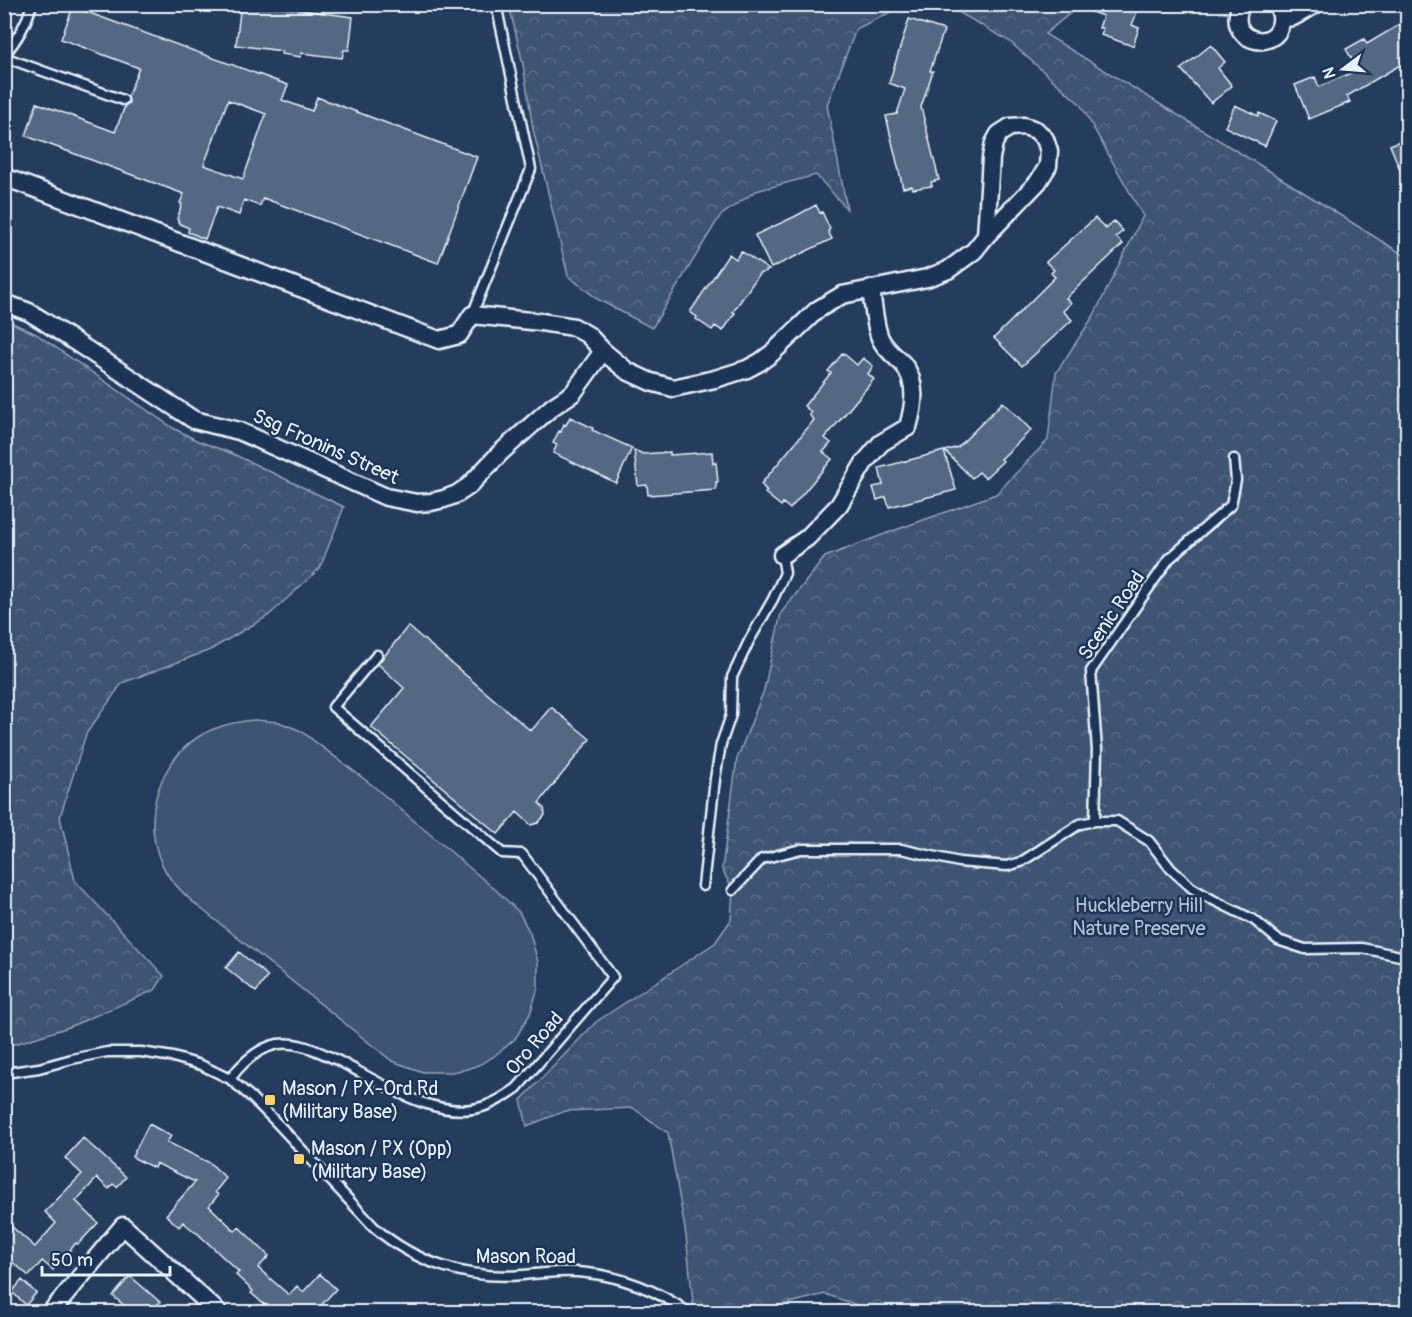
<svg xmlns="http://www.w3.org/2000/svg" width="1412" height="1317" font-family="Pangolin,sans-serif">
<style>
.forest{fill:url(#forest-crowns);stroke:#93a2b5;stroke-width:1.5}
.pitch{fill:#3e5472;stroke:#93a2b5;stroke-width:1.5}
.building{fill:#536782;stroke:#e8f1f8;stroke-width:1.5;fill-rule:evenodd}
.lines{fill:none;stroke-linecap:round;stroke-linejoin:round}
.service-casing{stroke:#e8f1f8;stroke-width:13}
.minor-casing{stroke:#e8f1f8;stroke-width:21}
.service{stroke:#1d3557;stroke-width:8}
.minor{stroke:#1d3557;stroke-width:16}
.poi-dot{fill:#ffd166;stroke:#1d3557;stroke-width:2}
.labels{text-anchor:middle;stroke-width:5;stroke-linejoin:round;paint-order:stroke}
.street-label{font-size:20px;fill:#e8f1f8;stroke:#1d3557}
.park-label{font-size:20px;fill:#b5c2d0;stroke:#1d3557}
.poi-label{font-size:20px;fill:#e8f1f8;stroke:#1d3557;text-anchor:start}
</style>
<defs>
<pattern id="forest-crowns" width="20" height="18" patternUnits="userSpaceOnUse" patternTransform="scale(1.5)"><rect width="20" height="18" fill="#3e5472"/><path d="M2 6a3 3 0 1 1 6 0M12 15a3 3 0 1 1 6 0" fill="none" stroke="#5a6d87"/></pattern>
</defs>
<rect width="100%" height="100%" fill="#253d5d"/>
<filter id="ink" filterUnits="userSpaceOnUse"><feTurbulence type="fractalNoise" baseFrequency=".0167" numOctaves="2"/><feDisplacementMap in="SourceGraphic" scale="12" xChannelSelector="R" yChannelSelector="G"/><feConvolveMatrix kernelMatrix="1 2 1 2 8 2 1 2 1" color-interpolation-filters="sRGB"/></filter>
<g filter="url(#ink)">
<path class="forest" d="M509 5V4L905 5 856 29 827 105 847 209 816 175 756 191 720 216 652 328 599 300 568 276 533 129 523 64Z
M946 5H1080L1045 34 1271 172 1407 257V1312H877L825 1294 778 1306 773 1312H694L686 1235 668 1133 633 1108 565 1111 527 1126 521 1100 596 1022 715 943 731 920 733 890 722 869 737 759 764 690 781 613 825 557 890 532 996 494 1048 440 1056 373 1094 315 1143 216 1080 104 1009 41Z
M4 319 36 334 173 428 198 441 231 453 344 507 320 568 268 616 210 650 122 683 86 734 60 817 75 881 164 976 155 990 69 1027 15 1044 4 1043Z"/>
<path class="pitch" d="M254 720 279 722 301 731 372 785 497 891 519 912 530 933 538 962V988L530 1014 515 1039 493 1057 481 1064 467 1069 452 1072H423L392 1061 194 903C184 894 173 884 166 872 140 828 154 766 198 737 215 726 234 722 254 720Z"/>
<path class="building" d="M241 4H257L353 17 349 50H344L342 58 302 53 301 57 281 54 282 51 236 45Z
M1078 4H1140L1132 25 1139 28 1133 46 1101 35 1103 28H1099L1103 16 1077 7Z
M73 7 288 85 282 100 312 111 317 97 477 157 438 263 263 198 260 206 244 200 239 215 217 207 205 239 188 232 189 228 180 224 177 219 182 204 180 203 184 194 26 136 37 103 115 132 125 106 129 103 128 96 139 68 61 39ZM228 100 266 114 243 179 204 165Z
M909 19 944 30 930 71H933L921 107 939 180 931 182 932 186 913 189 912 186 903 188 886 116 897 114 905 89 889 83Z
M1407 20V61L1347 96 1350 102 1309 119 1295 85 1315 77 1319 87 1358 70 1346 49 1364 39 1367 44Z
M1211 45 1225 62 1218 68 1232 86 1211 103 1181 69Z
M1235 105 1258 116 1259 113 1276 121 1265 146 1225 127Z
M1407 138V187L1390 145Z
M816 205 820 213 822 212 830 229 828 231 832 239 771 268 755 235 794 217Z
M1095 218 1106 229 1114 221 1123 231 1116 237 1123 244 1066 298 1071 303 1063 311 1072 320 1022 366 994 338 1055 277 1051 273 1054 270 1046 262Z
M741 251 769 270 759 274 733 312 735 313 723 331 715 326 712 330 696 319 697 317 690 312 729 254 736 259Z
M843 353 857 365 863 358 873 366 868 374 874 379 825 438 831 443 823 452 832 459 790 509 783 503 781 506 765 493 767 491 761 484 814 420 809 415 811 412 804 406 831 373 828 371Z
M1003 402 1031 430 1001 459 1003 461 985 478 979 472 972 478 945 451 958 447Z
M570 417 593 428 592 430 632 448 616 483 553 453 557 445 553 443 559 431 561 432 564 424 566 425Z
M634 450 643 454 670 452V455L712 452 713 463 716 462 718 482H716V490L648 495 647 485 638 486Z
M944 451 956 490 889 507 886 497 877 500 873 487 883 485 879 468Z
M408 626 531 731 551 707 590 739 539 803 544 808 545 815 538 823 531 825 517 812 498 834 371 727 404 688 378 664Z
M239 952 268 976 256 992 226 968Z
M149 1124 171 1136 167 1142 210 1163 226 1178 215 1192 218 1195 209 1206 235 1231 239 1227 269 1256 258 1268 289 1295 297 1286 303 1292 320 1274 336 1289 315 1312H273L251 1293 253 1291 236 1275 239 1272 195 1231V1232L183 1222 179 1227 166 1215 195 1182 156 1163 154 1168 132 1157Z
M83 1138 126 1177 117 1187 113 1184 109 1189 97 1178 76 1201 98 1223 78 1244 76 1243 53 1270 42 1261 29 1276 4 1255V1233L11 1226 35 1247 56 1223 45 1212 82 1174 65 1158Z
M130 1276 160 1302 151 1312H132L113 1296Z
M22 1280 36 1293 26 1305 12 1292Z"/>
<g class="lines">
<g class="service-casing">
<path id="service" d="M4 55C17 40 27 23 32 4
M4 57 123 100
M472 315 531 169 496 4
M1095 821 1097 750 1091 671 1169 559 1231 505 1236 480 1234 459
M703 886 715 779 721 744 731 715 732 677 749 641 773 599 785 573 782 555
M733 890 762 859 801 849H901L959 862 1007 866 1021 862 1080 824 1095 821H1117L1149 841 1171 869 1192 888 1213 900 1254 920 1278 940 1305 949 1362 948 1400 956 1408 960
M4 1073 39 1068 72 1059 107 1052H141L173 1057 201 1065 230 1079 251 1097 278 1124 374 1227C415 1263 468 1280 523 1275 544 1273 565 1270 587 1273 624 1277 658 1291 688 1312
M230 1079C242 1063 257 1048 278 1044 298 1041 317 1051 335 1059 377 1080 436 1123 485 1106 497 1102 507 1095 517 1088L613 977 522 854 502 853 333 707 377 655"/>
</g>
<g class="minor-casing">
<path id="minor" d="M1242 4C1222 40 1276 55 1281 22 1282 16 1280 10 1277 4
M1282 19 1293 17 1316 4
M4 177 439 340 459 335 472 315 541 322 574 327 588 335 603 351 627 371 651 382 673 388 715 379 747 369 760 362 771 354 817 310 842 295 927 278 948 270 974 251 986 236 1038 182 1048 166 1049 151 1045 139 1036 130 1024 126 1010 127 999 134 994 143 991 158 986 236
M4 303 29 312 42 320 194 420 239 431 386 497 417 503 431 502 444 499 457 494 469 486 500 453 552 407 573 393 603 351
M782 555 807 538 839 505 864 463 881 443 908 427C914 406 918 383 903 364 895 356 886 350 881 340 875 329 873 303 871 289
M51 1312 123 1226 218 1312"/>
</g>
<use href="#service" class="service"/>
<use href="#minor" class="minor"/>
</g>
</g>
<g class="poi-dot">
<rect x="264" y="1094" width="12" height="12" rx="3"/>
<rect x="293" y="1153" width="12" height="12" rx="3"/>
</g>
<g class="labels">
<g class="street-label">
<text transform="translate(326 446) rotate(24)" y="7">Ssg Fronins Street</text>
<text transform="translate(1111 615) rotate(-56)" y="7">Scenic Road</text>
<text transform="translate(534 1043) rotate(-49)" y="7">Oro Road</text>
<text x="526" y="1263">Mason Road</text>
</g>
<g class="park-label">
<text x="1139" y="912">Huckleberry Hill<tspan x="1139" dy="23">Nature Preserve</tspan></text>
</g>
<g class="poi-label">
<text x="282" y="1095">Mason / PX-Ord Rd<tspan x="282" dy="23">(Military Base)</tspan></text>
<text x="311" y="1155">Mason / PX (Opp)<tspan x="311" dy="23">(Military Base)</tspan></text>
</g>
</g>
<rect width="1412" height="1317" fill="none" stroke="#1d3557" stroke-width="24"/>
<rect x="12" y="12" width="1388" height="1293" fill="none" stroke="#e8f1f8" stroke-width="2" filter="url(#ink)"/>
<g transform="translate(1343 69) rotate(254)" stroke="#1d3557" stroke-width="4.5" paint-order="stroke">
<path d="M0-4.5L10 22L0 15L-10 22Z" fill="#e8f1f8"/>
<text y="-9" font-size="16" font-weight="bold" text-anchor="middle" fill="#e8f1f8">N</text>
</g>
<path d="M42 1266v9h128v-9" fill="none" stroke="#e8f1f8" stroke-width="3"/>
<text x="51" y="1266" font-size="18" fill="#e8f1f8" stroke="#1d3557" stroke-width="4.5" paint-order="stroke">50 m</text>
</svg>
